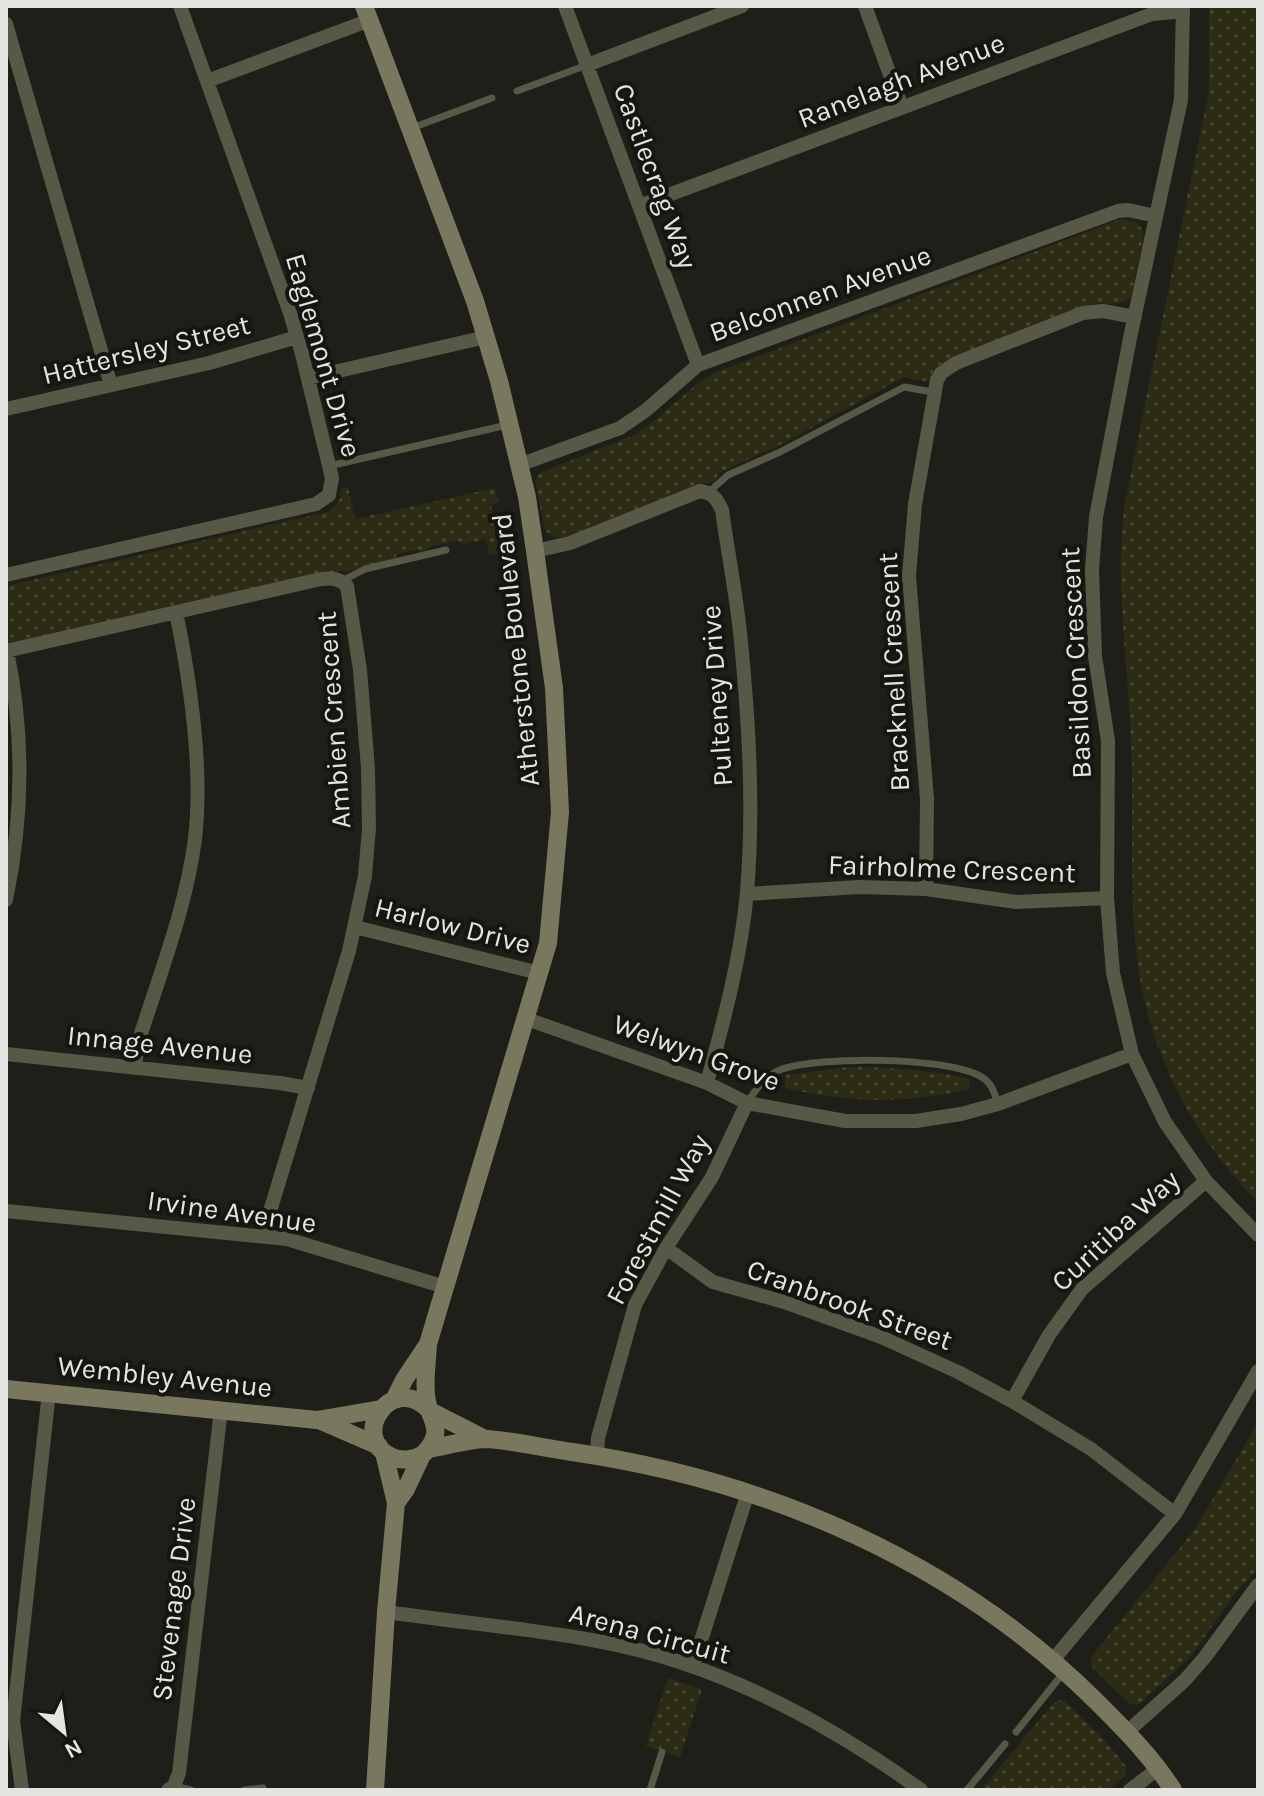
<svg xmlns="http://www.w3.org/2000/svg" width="1264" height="1796" font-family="Karla,sans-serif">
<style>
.park{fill:url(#park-dots)}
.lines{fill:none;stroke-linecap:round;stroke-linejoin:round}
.lane{stroke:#585847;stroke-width:7}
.street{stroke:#585847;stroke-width:14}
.secondary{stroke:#79785e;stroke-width:18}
.labels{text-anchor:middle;stroke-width:8;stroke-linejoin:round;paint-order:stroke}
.street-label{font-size:28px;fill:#e4e4e0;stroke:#161610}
</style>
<defs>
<pattern id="park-dots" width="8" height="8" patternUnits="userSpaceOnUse" patternTransform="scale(2)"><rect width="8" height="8" fill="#2c2b14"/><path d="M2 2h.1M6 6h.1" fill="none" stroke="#4a4a36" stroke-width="1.8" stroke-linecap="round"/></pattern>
</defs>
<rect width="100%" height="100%" fill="#1f1f19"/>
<path class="park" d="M1209 6H1258V1202C1190 1134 1146 1046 1136 951 1129 880 1134 809 1131 738 1128 659 1114 582 1125 502L1209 91Z
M1121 219 1138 223 1144 233 1131 297C1120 305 1111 305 1098 303L945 362 935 367 928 382 904 377 782 444 719 473 714 482 700 484 568 537H555L545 531 535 480 540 473 636 434C665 415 684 391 714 373Z
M348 487 355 519 495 488 499 502 491 505 498 544H506L508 550 489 555 486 539 465 544 457 541 432 546 422 552 418 550 397 554 395 558C380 562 351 573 340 571L6 647V586L331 511 340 499 341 488Z
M849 1067C890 1067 930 1070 970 1079L969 1089C908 1104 846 1103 785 1088V1075Z
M1258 1422V1569L1236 1592 1192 1655 1140 1704H1130L1092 1667 1091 1657 1196 1528Z
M668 1678 702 1689 680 1757 646 1746Z
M1064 1700 1100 1735 1126 1766V1775L1109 1790H981L1055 1701Z"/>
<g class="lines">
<path class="lane" d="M517 91 587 65
M412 128 492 98
M329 466 507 425
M709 492 728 475 780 452 904 387 933 392
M342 581 365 569 446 550
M747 1103C755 1090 768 1074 782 1069 821 1056 942 1057 978 1075 991 1081 994 1091 998 1104
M1016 1732 1064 1672
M174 1786 191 1790
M244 1790 263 1788
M650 1790 662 1752
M967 1790 1005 1744"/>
<path class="street" d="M565 6 698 365
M865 6 902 108
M1183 6 1181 100 1130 338 1096 517 1092 570 1095 656 1108 741 1107 898 1113 973 1132 1054 1165 1122 1206 1181 1258 1235
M6 24 111 385
M587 65 742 6
M207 81 370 20
M639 206 1152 14 1183 11
M308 378 486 337
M6 409 209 363 297 337
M519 465 620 428 645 411 698 365 1118 211 1128 210 1156 216
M535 551 570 543 700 491C713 493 717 499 722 510 728 554 737 598 741 642 749 725 754 809 747 892 741 957 724 1020 707 1083
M6 575 316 504 329 495 332 478 302 354 290 313 180 6
M6 651 321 579C332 578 339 578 347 586L360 670 368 768 369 828 365 876 349 951 271 1208 267 1237
M926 889 927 799 909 576 915 504 937 380 941 373 956 363 1083 313 1103 311 1135 317
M747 894 859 887 926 889 1016 902 1107 898
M6 900C23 818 24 732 7 651
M355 927 539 973
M524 1018 707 1083 747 1103 845 1121H916L961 1114 998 1104 1132 1054
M6 1054 280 1083 308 1088
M135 1068 137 1046C158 979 186 909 195 839 203 770 190 680 176 612
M6 1211 287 1239 445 1287
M666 1248 713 1282 784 1302 881 1337 958 1372 1012 1401 1091 1449 1175 1514
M1012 1401 1049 1335 1082 1289 1206 1181
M597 1455 598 1438 635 1305 666 1248 712 1177 747 1103
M386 1612C456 1622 527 1628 597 1641 715 1662 824 1720 921 1790
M1053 1660 1175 1514 1258 1371
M693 1666 748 1492
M1127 1732 1185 1680 1205 1657 1258 1585
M22 1790 13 1721 49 1392
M168 1790 174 1786 179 1773 221 1409
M1130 1790 1159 1768"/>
<path class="secondary" d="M364 6 475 301 499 381 527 497 535 551 554 688 560 812 548 943 428 1344C427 1364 423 1387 428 1406 430 1416 437 1423 435 1435 433 1443 428 1450 422 1455 413 1460 401 1461 392 1457 348 1438 391 1372 428 1409
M6 1389 317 1420 381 1409
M394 1400 404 1380 428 1344
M430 1411 485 1439
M319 1420 379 1446
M428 1449C447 1446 469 1439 488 1439 515 1441 544 1448 572 1452 767 1480 957 1562 1098 1703 1125 1730 1152 1757 1173 1790
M396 1503 406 1489 422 1455
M375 1790 386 1612 396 1503 384 1453"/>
</g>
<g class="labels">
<g class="street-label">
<text transform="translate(901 80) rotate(-21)" y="10">Ranelagh Avenue</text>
<text transform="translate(656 176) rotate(70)" y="10">Castlecrag Way</text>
<text transform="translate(820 293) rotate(-20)" y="10">Belconnen Avenue</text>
<text transform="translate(146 349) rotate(-14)" y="10">Hattersley Street</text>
<text transform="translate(324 355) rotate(74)" y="10">Eaglemont Drive</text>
<text transform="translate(515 650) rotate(-96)" y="10">Atherstone Boulevard</text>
<text transform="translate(1075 663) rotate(-93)" y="10">Basildon Crescent</text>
<text transform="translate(893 672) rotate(-93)" y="10">Bracknell Crescent</text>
<text transform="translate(716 696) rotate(-94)" y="10">Pulteney Drive</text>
<text transform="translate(333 720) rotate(-94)" y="10">Ambien Crescent</text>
<text transform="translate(952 868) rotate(2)" y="10">Fairholme Crescent</text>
<text transform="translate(453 925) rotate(14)" y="10">Harlow Drive</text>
<text transform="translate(160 1044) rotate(6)" y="10">Innage Avenue</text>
<text transform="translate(697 1052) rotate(20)" y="10">Welwyn Grove</text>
<text transform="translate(232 1211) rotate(8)" y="10">Irvine Avenue</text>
<text transform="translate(657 1219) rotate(-62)" y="10">Forestmill Way</text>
<text transform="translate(1115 1230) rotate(-43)" y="10">Curitiba Way</text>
<text transform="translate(850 1304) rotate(20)" y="10">Cranbrook Street</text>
<text transform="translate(165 1376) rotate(6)" y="10">Wembley Avenue</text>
<text transform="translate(173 1599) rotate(-83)" y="10">Stevenage Drive</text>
<text transform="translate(650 1633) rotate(15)" y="10">Arena Circuit</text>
</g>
</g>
<rect width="1264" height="1796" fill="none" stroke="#e4e4e0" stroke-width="16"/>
<g transform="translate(64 1732) rotate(151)" stroke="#161610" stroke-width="6" paint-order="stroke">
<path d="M0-6L14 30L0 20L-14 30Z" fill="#e4e4e0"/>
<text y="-12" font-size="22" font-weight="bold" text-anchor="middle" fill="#e4e4e0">N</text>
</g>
</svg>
